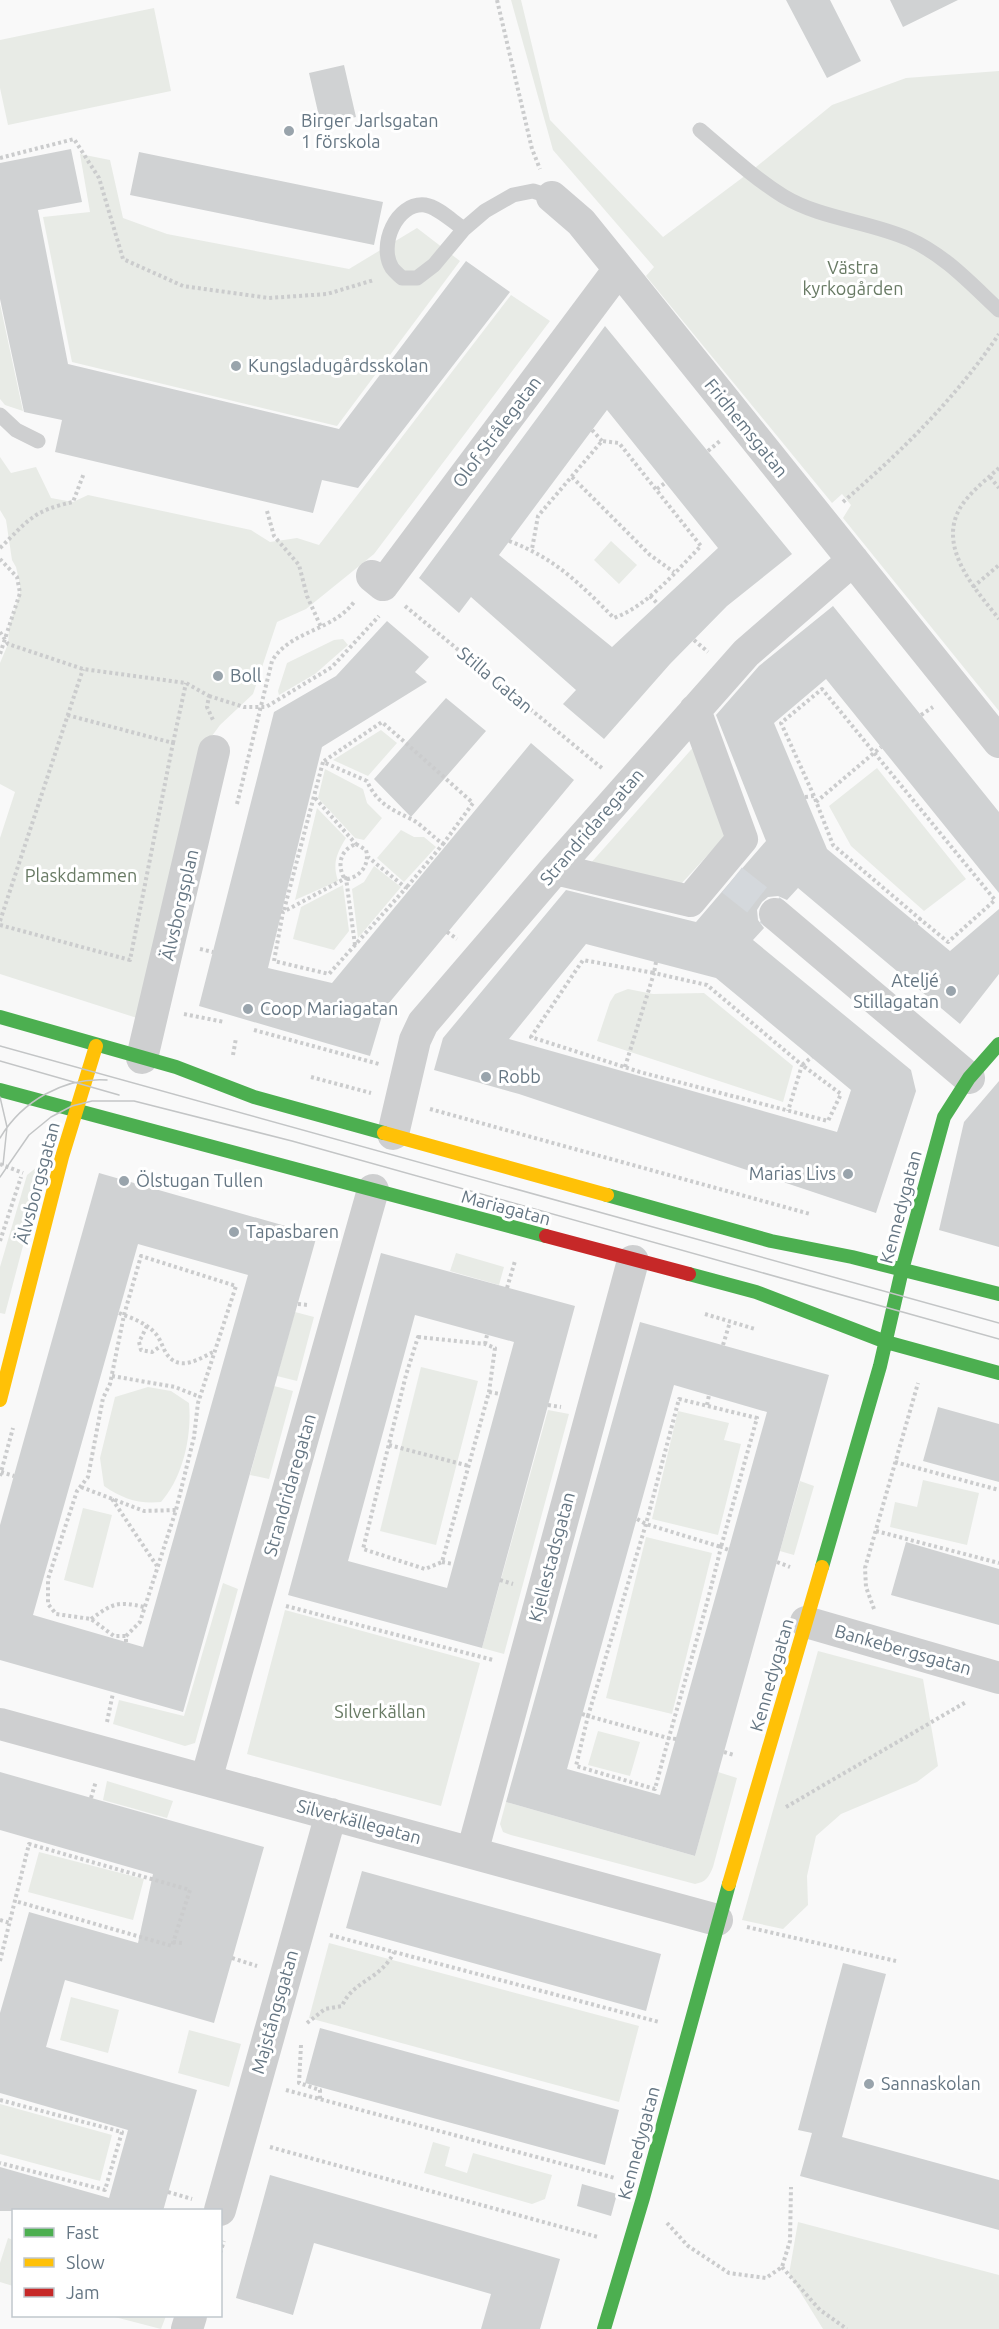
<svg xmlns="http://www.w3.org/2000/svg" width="999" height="2329" font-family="Ubuntu,sans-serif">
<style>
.green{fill:#e8ebe6}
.building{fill:#d0d2d3;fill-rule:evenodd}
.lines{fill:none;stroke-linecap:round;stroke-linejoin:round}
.street-tunnel{stroke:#d4d8dc;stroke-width:32;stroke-dasharray:32 16;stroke-linecap:butt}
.path{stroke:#cbcccd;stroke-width:4;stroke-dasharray:3 3;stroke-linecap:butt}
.lane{stroke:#cecfd0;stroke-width:15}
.street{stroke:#cecfd0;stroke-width:32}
.fast{stroke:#4caf50;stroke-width:14}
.slow{stroke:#ffc107;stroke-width:14}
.jam{stroke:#c62828;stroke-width:14}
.tram{stroke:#c3c5c6;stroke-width:1.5}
.poi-dot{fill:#99a4ac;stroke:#fff;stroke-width:2}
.labels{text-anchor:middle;stroke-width:6;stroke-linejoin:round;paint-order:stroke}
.poi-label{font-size:18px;fill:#657683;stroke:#fff;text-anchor:start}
.park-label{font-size:18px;fill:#687a64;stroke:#fff}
.street-label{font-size:18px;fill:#657683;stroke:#fff}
</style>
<rect width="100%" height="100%" fill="#f9f9f9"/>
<path class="green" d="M511 0H521L550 120 663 237 750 172 832 105 906 78 999 71V711L843 518 851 505 842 494 832 503 646 276 654 267 553 150Z
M154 8 171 91 8 125 0 88V40Z
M80 154 110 160 123 218 167 234 349 269 417 228 460 261 337 426 72 362 43 217 90 212Z
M511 295 550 321 374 554 306 609 277 622 253 694 220 725 206 744 137 1018 0 974V838L15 792 0 784V663L8 644 9 628 2 649 20 593V584L16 567 12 560 6 520 0 510V457L11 473 36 467 51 498 73 502 88 495 251 530 270 542 297 538 319 545Z
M0 304 23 411 5 405 0 399Z
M611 541 637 565 619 584 594 560Z
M343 639 348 645 315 674 279 695 278 691 287 663 334 640Z
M381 730 397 743 368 776 333 760Z
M697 743 728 833 681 884 590 864Z
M877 768 966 879 924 911 851 846 829 806Z
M325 769 363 789 367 803 382 818 364 840 355 838 318 798Z
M317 808 346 838C337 853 332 863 338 881L295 900Z
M401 830 414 837H424L436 847 404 882 377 858Z
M374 866 401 887 358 938 352 889 364 882Z
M343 885 349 931 334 950 293 939 301 907Z
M628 989 653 994 704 993 793 1066 783 1102 597 1041 610 1002 615 994Z
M42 1163 46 1165 40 1175 24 1228V1242L5 1314 0 1313V1267L27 1175Z
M456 1253 504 1267 499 1285 450 1271Z
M295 1312 314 1317 297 1381 277 1376Z
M421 1367 478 1381 436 1545 380 1531Z
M274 1386 293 1391 269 1479 250 1475Z
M148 1387 171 1391 189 1403C192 1436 183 1477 161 1502 138 1504 123 1499 104 1486L100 1458 115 1397Z
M548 1410 569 1414 504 1654 482 1648Z
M678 1411 729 1423 724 1440 741 1444 718 1535 652 1519Z
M923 1480 979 1493 967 1545 890 1527 895 1502 917 1507Z
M800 1481 814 1486 794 1555 780 1551Z
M83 1508 112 1515 93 1588 64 1580Z
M646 1537 712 1553 672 1714 606 1698Z
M223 1583 238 1589 195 1743 185 1746 113 1724 119 1700 184 1716Z
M285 1610 480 1663 441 1806 247 1754Z
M818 1651 923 1679 938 1766 917 1782 841 1814 816 1836 807 1876 808 1905 783 1929 742 1920Z
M598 1731 640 1742 630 1776 588 1765Z
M718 1772 737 1778 713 1867C709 1877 706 1882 695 1884L511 1835 503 1832 500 1824 506 1802 695 1856Z
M107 1781 173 1801 167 1818 103 1800Z
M39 1852 144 1879 133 1920 28 1892Z
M329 1943 639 2026 619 2102 309 2018Z
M71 1997 119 2010 108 2053 60 2040Z
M189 2030 241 2044 229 2087 178 2073Z
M0 2104 112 2135 100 2181 0 2154Z
M433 2142 450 2147 445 2166 467 2173 473 2153 552 2175 545 2199 532 2204 424 2173Z
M798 2222 999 2275V2329H823L789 2274Z
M8 2238 13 2240V2286L0 2282V2263Z
M111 2316H166L161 2329Z"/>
<path class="building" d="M786 0H830L861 61 827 78Z
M890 0H958L903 27Z
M344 65 356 117 321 125 309 73Z
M71 149 82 202 38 210 68 364 339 429 466 261 510 292 358 488 322 480 313 513 55 452 62 420 24 412 0 299V163Z
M139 152 383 202 374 245 130 195Z
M605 326 792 554 727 606 670 664 604 739 563 704 576 690 471 597 459 613 419 578ZM607 410 718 548 612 647 499 555Z
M833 606 999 812V893L826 679 774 723 827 849 950 951 999 909V974L960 1024 798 888 787 900 778 896 768 897 762 902 757 910 758 920 764 928 753 940 911 1070 916 1091 876 1213 519 1094 434 1070 443 1038 566 890 696 922 732 880 766 841 716 715 759 666ZM586 944 716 978 851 1090 837 1132 509 1039Z
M387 621 429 657 415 672 427 682 322 747 268 968 332 983 531 743 574 780 384 1009 370 1056 199 1006 274 712 336 676Z
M446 698 486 731 411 817 374 779Z
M999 1081V1247L939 1230 964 1122Z
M99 1173 317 1235 183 1712 0 1660V1525ZM138 1244 248 1275 143 1647 33 1615Z
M381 1253 575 1306 482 1648 288 1595ZM415 1315 514 1342 447 1588 348 1561Z
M640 1322 829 1375 695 1856 506 1802ZM674 1385 767 1412 660 1795 567 1769Z
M938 1407 999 1424V1482L923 1461Z
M906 1542 999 1569V1625L891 1595Z
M0 1772 264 1847 214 2023 65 1980 46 2047 197 2090 163 2211H0V2167L109 2198 128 2130 0 2093V2013L29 1912 138 1943 153 1874 0 1830Z
M362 1871 661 1954 646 2011 346 1928Z
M843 1963 886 1974 842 2137 999 2180V2230L800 2176 812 2133 798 2130Z
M320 2028 619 2110 605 2165 305 2083Z
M270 2175 560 2259 540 2329H481L491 2294 314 2243 293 2315 236 2298Z
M582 2184 617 2194 611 2216 577 2206Z"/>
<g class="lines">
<path class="street-tunnel" d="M732 880 775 914"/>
<path class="path" d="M497 0 532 149 540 169
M0 158 74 139 99 178 123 259 183 286 269 298 327 294 374 280
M592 430 602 441
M708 451 720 441
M999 468C986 480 969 493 960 508 937 548 976 590 999 619
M572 477 650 555 674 572
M990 477 999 488
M657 489 665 483
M843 502C902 451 955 399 999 334
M267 511 274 536 299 565 307 596 321 627
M509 541C555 558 580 584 614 618 649 605 675 572 701 546L619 443 602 441 538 516 532 549
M0 548C29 520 32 511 73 502L84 473
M0 559 17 577 20 593 0 654
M973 587 999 565
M650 596 657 603
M405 606 603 769
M0 632 8 644 83 669 186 683 209 696 207 707 213 720
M694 640 708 652
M209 696 244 707H266L332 667 379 616
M921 715 933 707
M173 743 186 683
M324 761 382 722 473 803 443 844
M814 796 781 723 822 689 995 900 948 942 920 919
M805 797 814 796 833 845 920 919 916 923
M315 798 356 844
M816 802 881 747
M237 804 272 661C289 631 333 631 354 602
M356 844 366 850C370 864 361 876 348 879L343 876C337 862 342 849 356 844Z
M284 910 323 762 367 781C377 804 393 810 413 820 423 826 433 837 443 844L406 888
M0 921 83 669
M0 925 130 960 173 743 67 715
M447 932 457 939
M355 945 346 878 283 912 274 961 329 974 406 888 368 857
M200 949 213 952
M656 962 654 973 583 960 531 1037 640 1072 828 1121 841 1094 802 1065 812 1057
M184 1014 224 1022
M254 1030 379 1064
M233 1055 236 1038
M625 1067 654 973 707 985 802 1065 788 1111
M311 1077 371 1093
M430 1109 810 1214
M0 1164 23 1173
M0 1241 21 1177
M507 1288 515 1261
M298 1304 308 1305
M119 1313C131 1318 145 1322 155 1333 160 1338 162 1346 166 1353 179 1373 199 1359 215 1351
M705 1314 755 1329
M147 1326 139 1342 141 1350 152 1352 161 1346
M418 1337 485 1344 495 1348 489 1392 442 1562 425 1569 363 1549 406 1375Z
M485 1344 487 1335
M723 1345 730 1322
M112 1376 175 1387 200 1397
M489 1392 500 1394
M548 1405 561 1407
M707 1405 709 1395
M389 1445 469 1466
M895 1462 999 1490
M1 1472 14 1476
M0 1476 13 1428
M81 1487 144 1511 176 1510
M112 1499 157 1566
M876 1531 999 1563
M442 1562 453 1564
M777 1562 790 1567
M500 1580 513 1584
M286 1606 493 1660
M874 1609 866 1587 865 1568 918 1383
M91 1619C113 1603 118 1601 144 1607
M126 1642V1636L140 1622 176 1510 194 1437 198 1403 236 1286 141 1256 124 1315 110 1384 103 1398 88 1477 77 1491 48 1579V1604L56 1614 91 1619 114 1636H126
M582 1714 588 1716 646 1524 679 1399 757 1418 721 1547 646 1524 637 1519
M107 1722 113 1693
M676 1739 668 1738 588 1716 576 1766 655 1789C676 1708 702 1628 721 1547L729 1550
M724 1752 734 1755
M91 1798 96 1781
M786 1807 966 1702
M0 1920 10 1923
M747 1927 896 1961
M330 1935 659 2022
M173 1942 182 1943
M232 1958 257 1966
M0 1961 29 1844 190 1890 172 1946 15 1901
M307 2023 325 2009 342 2006C353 1980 381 1980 394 1952
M301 2045 299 2083 320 2090V2099
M286 2090 615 2178
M0 2100 122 2132 105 2190 0 2163
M270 2147 598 2237
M168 2192 192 2199
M667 2223 688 2246 729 2273 766 2278 782 2267 790 2241 791 2187
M220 2253 224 2241
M782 2267 820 2310 847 2329"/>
<path class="lane" d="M700 130C727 153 753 177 783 196 821 219 868 221 909 239 945 255 971 284 999 310
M464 229C453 222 438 207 425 205 396 202 378 246 392 268 395 272 399 275 402 278H417L434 265 464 229 485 211 513 195 533 191 552 197
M0 415 16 430 38 441"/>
<path class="street" d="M552 197 581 222 619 269 999 742
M372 576 383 585 619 269
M555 869 690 901 742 839 695 710
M775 914 969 1078
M142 1058 214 751
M393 1134 415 1040 423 1023 555 869 746 653 853 560
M806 1622 999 1678
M0 1724 717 1920
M206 1780 373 1190
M472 1853 633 1261
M220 2210 331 1814
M187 2329 191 2316"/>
<path class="fast" d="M0 1017 176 1067 254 1097 384 1133
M0 1090 546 1236
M607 1195 771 1241 852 1257 999 1294
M689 1274 756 1292 886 1342 999 1373
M822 1567 880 1366 902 1270 944 1117 969 1078 999 1044
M604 2329 643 2198 729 1884"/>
<path class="slow" d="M384 1133 607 1195
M0 1400 62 1157 96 1046
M729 1884 822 1567"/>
<path class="jam" d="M546 1236 689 1274"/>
<path class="tram" d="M0 1046 999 1323
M0 1061 119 1095
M0 1097 7 1127 3 1165
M0 1138C22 1101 64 1077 107 1080
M0 1177 29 1135 51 1117 72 1106 92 1101H134L292 1141 999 1339"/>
</g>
<g class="poi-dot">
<circle cx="289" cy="131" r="6"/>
<circle cx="236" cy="366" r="6"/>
<circle cx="218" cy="676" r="6"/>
<circle cx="951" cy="991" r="6"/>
<circle cx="248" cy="1009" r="6"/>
<circle cx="486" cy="1077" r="6"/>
<circle cx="848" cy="1174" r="6"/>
<circle cx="124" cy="1181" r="6"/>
<circle cx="234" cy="1232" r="6"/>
<circle cx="869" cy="2084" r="6"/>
</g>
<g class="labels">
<g class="poi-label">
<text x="301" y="127">Birger Jarlsgatan<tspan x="301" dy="21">1 förskola</tspan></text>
<text x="248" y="372">Kungsladugårdsskolan</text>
<text x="230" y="682">Boll</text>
<text x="939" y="987" text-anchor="end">Ateljé<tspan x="939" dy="21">Stillagatan</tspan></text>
<text x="260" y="1015">Coop Mariagatan</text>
<text x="498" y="1083">Robb</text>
<text x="836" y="1180" text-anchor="end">Marias Livs</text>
<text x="136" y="1187">Ölstugan Tullen</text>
<text x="246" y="1238">Tapasbaren</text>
<text x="881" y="2090">Sannaskolan</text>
</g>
<g class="park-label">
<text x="853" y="274">Västra<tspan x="853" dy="21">kyrkogården</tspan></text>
<text x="81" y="882">Plaskdammen</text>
<text x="380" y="1718">Silverkällan</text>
</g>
<g class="street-label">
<text transform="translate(746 428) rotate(51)" y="6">Fridhemsgatan</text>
<text transform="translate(497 432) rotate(-53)" y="6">Olof Strålegatan</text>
<text transform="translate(495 680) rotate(40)" y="6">Stilla Gatan</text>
<text transform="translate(592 827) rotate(-49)" y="6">Strandridaregatan</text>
<text transform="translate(180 905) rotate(-77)" y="6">Älvsborgsplan</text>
<text transform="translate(38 1183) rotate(-75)" y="6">Älvsborgsgatan</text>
<text transform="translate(901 1207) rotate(-75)" y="6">Kennedygatan</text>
<text transform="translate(506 1208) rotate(15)" y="6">Mariagatan</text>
<text transform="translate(290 1485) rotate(-74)" y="6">Strandridaregatan</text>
<text transform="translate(552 1557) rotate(-75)" y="6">Kjellestadsgatan</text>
<text transform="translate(903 1650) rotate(16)" y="6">Bankebergsgatan</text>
<text transform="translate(772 1675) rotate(-74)" y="6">Kennedygatan</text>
<text transform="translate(359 1822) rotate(15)" y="6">Silverkällegatan</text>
<text transform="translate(275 2012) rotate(-74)" y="6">Majstångsgatan</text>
<text transform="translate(639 2143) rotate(-75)" y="6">Kennedygatan</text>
</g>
</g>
<rect x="12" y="2209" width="210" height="108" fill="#ffffff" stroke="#c1c8cd" stroke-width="1.5"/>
<rect x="24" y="2228" width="30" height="9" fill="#4caf50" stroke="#c1c8cd" stroke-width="1.5"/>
<text x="66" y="2239" font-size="18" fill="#657683">Fast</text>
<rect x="24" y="2258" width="30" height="9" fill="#ffc107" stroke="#c1c8cd" stroke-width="1.5"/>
<text x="66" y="2269" font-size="18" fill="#657683">Slow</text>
<rect x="24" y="2288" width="30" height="9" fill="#c62828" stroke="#c1c8cd" stroke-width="1.5"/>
<text x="66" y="2299" font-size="18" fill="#657683">Jam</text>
</svg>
